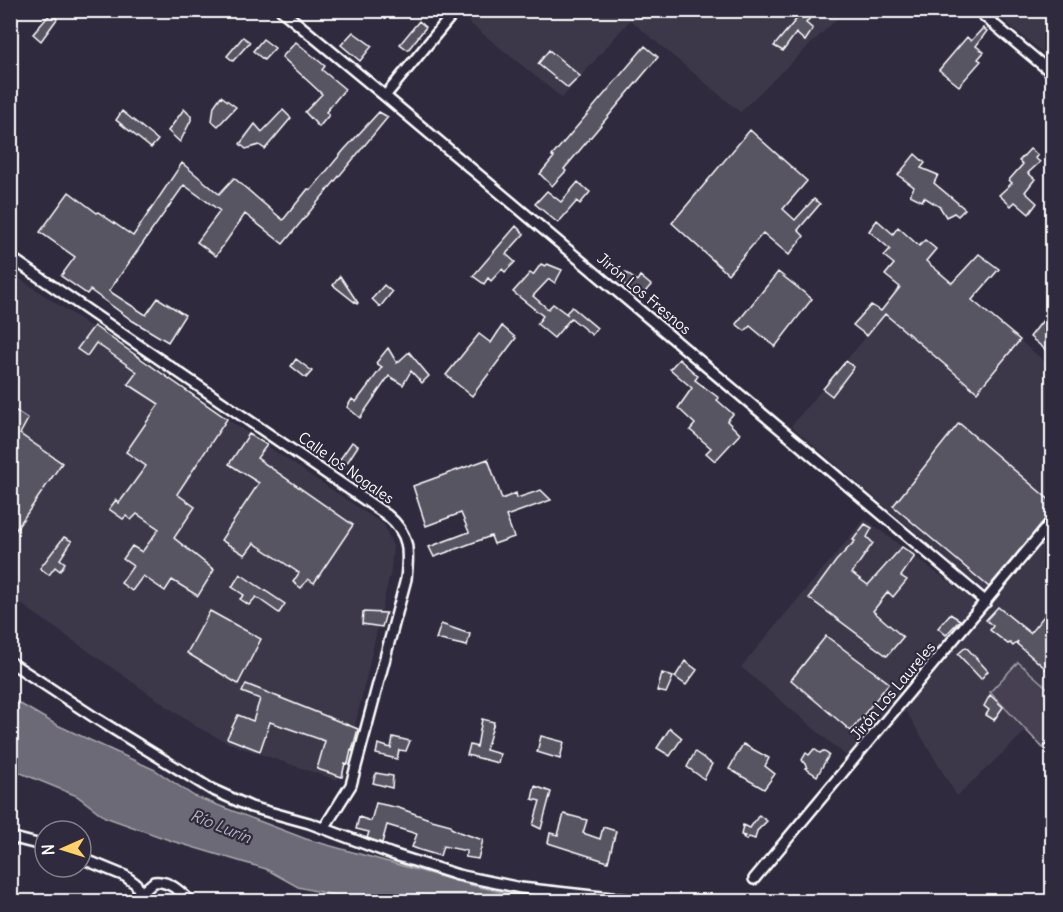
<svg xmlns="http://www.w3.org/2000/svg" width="1063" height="912" font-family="Delius,sans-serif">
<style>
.built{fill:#3c3749}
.green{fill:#464152;stroke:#a2a0a8;stroke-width:1.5}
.water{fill:#6d6a77;stroke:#a7a6ad;stroke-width:1.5}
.building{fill:#595564;stroke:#fff;stroke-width:1.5}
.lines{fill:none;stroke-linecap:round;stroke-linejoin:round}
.minor-casing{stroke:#fff;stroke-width:14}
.minor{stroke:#2f2a3d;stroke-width:9}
.labels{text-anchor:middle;stroke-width:4.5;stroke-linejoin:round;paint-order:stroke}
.street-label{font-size:15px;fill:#fff;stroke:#2f2a3d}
.water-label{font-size:16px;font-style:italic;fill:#b6b4bb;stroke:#2f2a3d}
</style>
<rect width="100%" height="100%" fill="#2f2a3d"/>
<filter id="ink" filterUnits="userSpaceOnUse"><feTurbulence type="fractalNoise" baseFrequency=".0167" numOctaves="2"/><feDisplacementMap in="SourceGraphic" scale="12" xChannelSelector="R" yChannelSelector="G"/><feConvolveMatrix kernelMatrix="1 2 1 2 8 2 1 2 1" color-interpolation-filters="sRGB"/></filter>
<g filter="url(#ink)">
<path class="built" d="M468 10 845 11 740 112 630 20 562 98 462 17Z
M992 11H1052V60Z
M929 262 1052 368V509L984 591 791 426Z
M10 272 384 525 393 546 391 570 345 769 336 780 228 743 195 726 11 597Z
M865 519 985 609 1052 527V737L1043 748 1026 731 957 796 906 711 858 766 741 667Z"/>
<path class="green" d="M1018 662 1052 692V737L1043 748 990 692Z"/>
<path class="water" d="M10 698 55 724 155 770 194 796 306 839 471 885 541 901H360L298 887 266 869 172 841 105 817 77 796 11 769Z"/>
<path class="building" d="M816 10 806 23 813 29 805 41 796 33 783 51 774 46 804 10Z
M51 13 57 19 41 41 33 34Z
M419 21 426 27 408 50 400 44Z
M983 28 987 31 976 46 984 52 978 59 981 61 959 86 939 70 967 37 971 41Z
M353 32 372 46 360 61 341 45Z
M243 37 250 42 233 61 227 56Z
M263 39 275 48 264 60 253 51Z
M296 42 325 66 322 70 345 89 326 112 329 115 319 127 305 112 322 94 282 57Z
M645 46 658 57 564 169 566 171 552 186 540 174 554 157 552 156Z
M549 50 580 76 568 88 538 64Z
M221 96 236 107 218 126 212 121 214 106Z
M184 109 191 116V120L180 142 168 131Z
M283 110 291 118 265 149 259 145 246 149 240 144 255 124 262 132Z
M122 111 158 140 151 148 116 120Z
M379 112 388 117 283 244 245 214 216 256 197 242 220 211 184 185 109 291 146 315 158 298 185 315 168 342 133 321 90 290 87 294 61 276 75 257 40 232 69 192 97 213 98 212 133 236 182 163 219 194 234 178 283 220 308 189 311 190 344 150Z
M750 130 807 181 783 209 795 220 814 199 820 204 798 230 804 236 789 255 763 233 728 274 672 223Z
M1030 149 1038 155 1035 158 1040 162 1028 173 1035 179 1025 192 1037 203 1029 214 1015 202 1011 206 999 195 1012 183 1009 180 1023 164 1019 161Z
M915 154 925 163 921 168 938 175 934 183 965 209 958 216 954 213 946 217 940 207 924 197 922 201 910 195 914 187 898 175Z
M578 182 590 192 580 204 577 201 558 223 535 204 547 191 561 202Z
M877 220 893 234 898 227 919 246 925 240 936 249 926 261 952 283 979 254 999 269 972 300 1020 340 977 392 885 314 867 336 853 325 871 305 881 311 900 287 885 275 894 264 884 256 890 249 869 231Z
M516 226 524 234 506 254 515 262 505 272 502 269 491 281 488 278 484 284 473 276Z
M541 264 545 266 547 264 562 270 555 283 549 279 533 296 548 309 553 304 568 315 566 313 572 307 597 328 592 335 571 318 554 338 537 324 543 316 513 292 530 273 533 275Z
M625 272 637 281 640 276 651 285 640 298 618 279Z
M778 272 812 299 775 347 750 326 745 331 736 324Z
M340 276 358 303 357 304 333 285Z
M384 285 392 292 380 307 372 299Z
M1047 315 1053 320V356L1030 337Z
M94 326 227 419 177 494 195 507 174 538 214 570 198 596 172 580 165 591 143 576 132 591 121 583 133 566 123 559 132 546 142 552 159 529 137 514 131 520 126 516 123 519 109 509 116 500 119 503 146 466 126 452 159 404 128 384 137 372 96 343 87 356 77 349Z
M502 326 516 338 472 396 446 375 479 334 491 343Z
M388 348 397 363 409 352 429 376 422 383 411 371 403 385 389 376 360 418 347 407 352 399 356 402 382 367 376 363Z
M296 359 312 371 306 378 291 366Z
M679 359 698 376 695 380 719 398 717 400 733 414 727 421 740 434 715 461 706 453 711 448 690 430 695 424 678 408 692 388 670 369Z
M846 361 854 367 832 396 823 389Z
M10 407 28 419 20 434 62 463 10 538Z
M959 423 1053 503V514L1047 517 989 587 893 506Z
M249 434 267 445 257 458 353 525 314 583 308 579 301 588 293 582 299 573 254 543 245 555 221 540 259 483 229 464Z
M352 442 358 446 343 469 336 465Z
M488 459 502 499 516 493 517 498 541 490 551 500 506 516 514 537 494 544 491 536 434 557 429 547 469 532 461 513 426 526 413 486Z
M865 524 872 528 867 537 873 543 852 573 868 585 902 547 915 556 901 576 907 580 893 597 888 592 873 611 903 637 887 656 809 598 836 561 855 541 853 540Z
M64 537 72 541 60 559 65 563 60 571 55 567 49 575 40 568Z
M240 574 285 604 279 613 256 597 249 605 240 599 244 595 232 587Z
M1053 605V662L1046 669 1017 644 1018 641 1013 646 1010 643 1008 644 990 630 993 626 986 620 998 607 1030 633Z
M210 611 261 639 238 684 187 653Z
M363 612 386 613 382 627 362 624Z
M950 614 960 620 946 635 938 628Z
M441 624 470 634 467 646 436 639Z
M826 636 889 683 851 731 791 680Z
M966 647 988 671 981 679 958 654Z
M685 661 697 670 686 685 675 677Z
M662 673 673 677 666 693 657 691Z
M246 684 358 729 352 751 351 750 348 764 345 763 342 777 317 769 325 741 270 722 260 751 227 738 238 715 253 721 260 699 242 692Z
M990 695 1003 707 994 720 986 715 989 710 984 706Z
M482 719 494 722 486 750 500 754 498 763 467 755 470 745 477 747Z
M670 728 682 738 670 756 657 748Z
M541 736 564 742 560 759 537 752Z
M393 737 410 741 406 751 399 750 397 759 376 754 378 744 391 748Z
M743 744 769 758 765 766 775 774 764 789 729 769Z
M814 749 820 753 823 751 829 755 817 776 805 768 807 767 802 760 806 753 809 755Z
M695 752 712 764 704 779 687 767Z
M376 773 393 776 392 788 373 783Z
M535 786 551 792 541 829 533 825 540 801 532 799Z
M376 803 399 808 432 820 451 825V828L459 832 483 840 478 859 465 857 467 851 443 846 440 856 420 850 412 847 417 834 387 825 382 843 367 838 369 832 356 829 359 817 371 821Z
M564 814 587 820 583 833 600 839 603 827 616 831 608 862 548 843 550 833 558 835Z
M759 815 767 821 757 831 755 839 749 837 746 840 743 837 745 836 741 835 743 825 750 828Z"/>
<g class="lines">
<g class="minor-casing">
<path id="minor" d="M281 10 385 96 986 602
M977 10 1052 73
M385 96 456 10
M10 257 387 515C410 534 409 551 406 579L351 785 324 828
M10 662 97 719 211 789 251 807 309 823 392 854 458 875 521 888 647 902
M10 837 45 846
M81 858 125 876 136 884 144 902
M754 879 1052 521
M131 902 154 882C169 880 181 892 191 902"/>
</g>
<use href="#minor" class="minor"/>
</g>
</g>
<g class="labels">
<g class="street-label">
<text transform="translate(644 294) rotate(40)" y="5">Jirón Los Fresnos</text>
<text transform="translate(346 468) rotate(35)" y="5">Calle los Nogales</text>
<text transform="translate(893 691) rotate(-50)" y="5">Jirón Los Laureles</text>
</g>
<g class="water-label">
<text transform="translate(221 826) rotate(22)" y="6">Río Lurín</text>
</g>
</g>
<rect width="1063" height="912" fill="none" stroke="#2f2a3d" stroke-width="36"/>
<rect x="18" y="18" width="1027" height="876" fill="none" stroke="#fff" stroke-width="2" filter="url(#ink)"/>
<g transform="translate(63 849) rotate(267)"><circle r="28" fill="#2f2a3d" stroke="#827f8b" stroke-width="1.5"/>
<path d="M0-4.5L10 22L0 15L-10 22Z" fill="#ffd166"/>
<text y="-9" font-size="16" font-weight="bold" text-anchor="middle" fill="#ffffff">N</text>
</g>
</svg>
